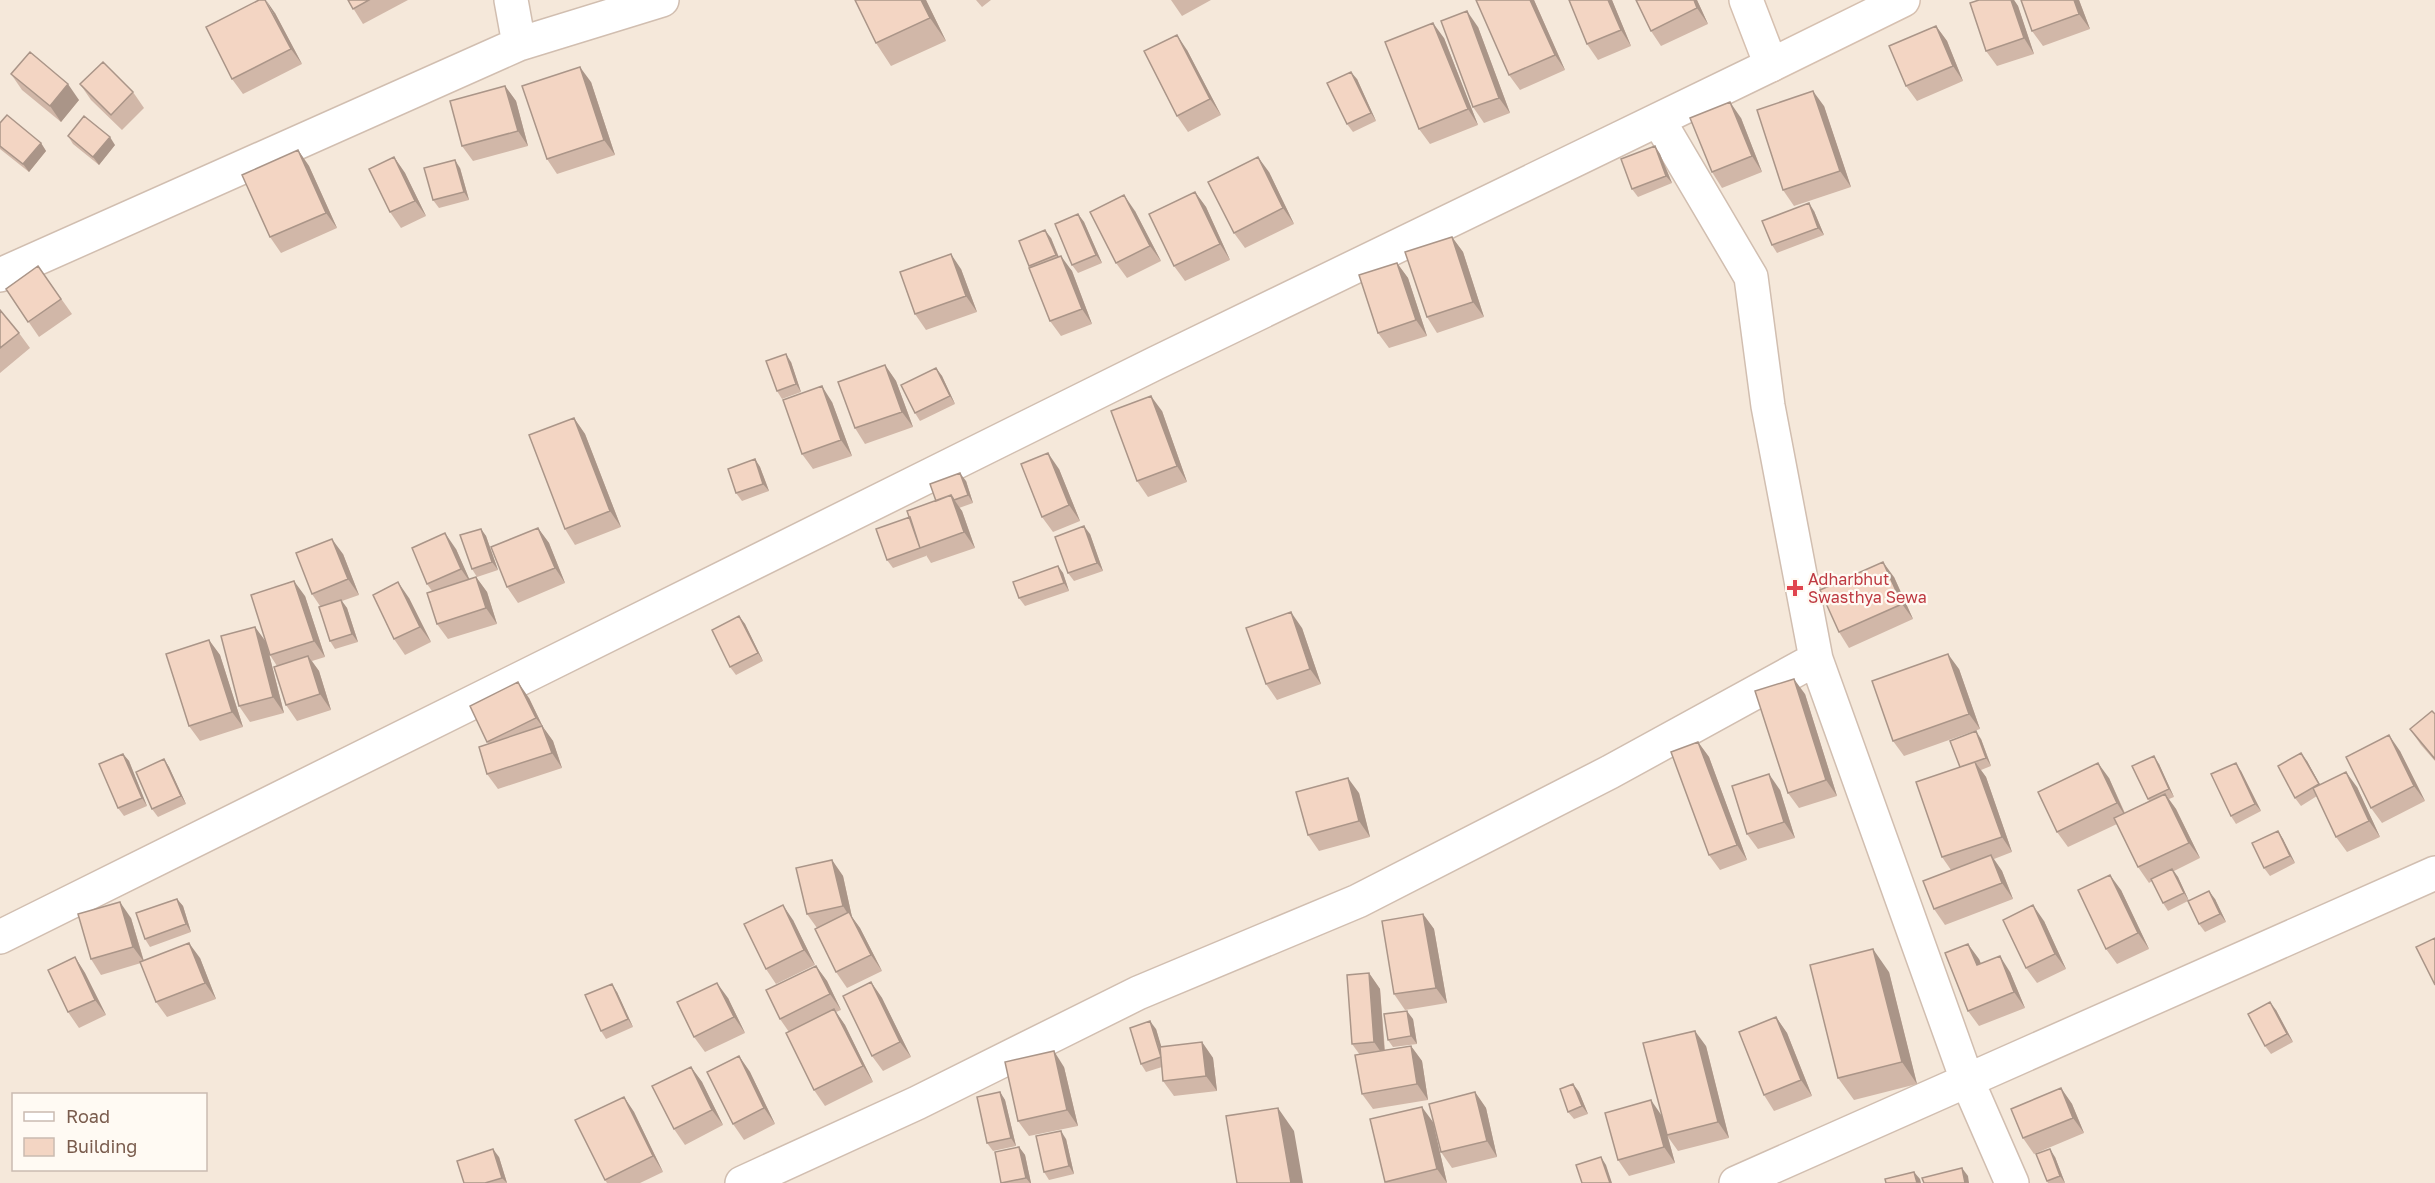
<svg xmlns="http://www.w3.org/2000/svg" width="2435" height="1183" font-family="'Golos Text',sans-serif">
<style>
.residential{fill:#f5e8da;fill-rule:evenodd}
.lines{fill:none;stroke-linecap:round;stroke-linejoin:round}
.street-casing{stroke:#d1beb0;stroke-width:36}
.secondary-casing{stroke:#d6c0b0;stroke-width:36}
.street{stroke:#fff;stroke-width:33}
.secondary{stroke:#fff;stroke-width:33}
.wall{fill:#d1b7a8}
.shaded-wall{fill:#aa9588}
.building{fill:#f3d5c3;stroke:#aa9588;stroke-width:1.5}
.health-dot{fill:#e0444e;stroke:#fffaf3;stroke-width:2}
.labels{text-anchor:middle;stroke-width:4.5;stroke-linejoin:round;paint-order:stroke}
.health-label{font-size:16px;fill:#be3a42;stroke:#fffaf3;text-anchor:start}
</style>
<rect width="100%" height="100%" fill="#fdf6ec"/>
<path class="residential" d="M0 0H2435V1183H0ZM14 1094H206V1170H14Z"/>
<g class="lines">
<g class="street-casing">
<path id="street" d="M511 0 519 44
M1659 121 1751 277 1768 406 1816 659 1967 1080 2012 1183
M0 275 519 44 662 0
M0 937 1156 363 1771 65
M742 1183 917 1103 1138 993 1358 901 1610 772 1816 659
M1736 1183 2435 873"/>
</g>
<g class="secondary-casing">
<path id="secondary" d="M1746 0 1771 65 1903 0"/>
</g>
<use href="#street" class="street"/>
<use href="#secondary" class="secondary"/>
</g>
<path class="wall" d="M348 0H408L363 24Z
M926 0 946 41 891 66 876 43Z
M976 0H991L982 7Z
M1171 0H1211L1182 16Z
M1534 0 1565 70 1520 90 1509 75Z
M1569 0H1612L1631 46 1598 60 1587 44Z
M1636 0H1697L1708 24 1661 46 1651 31Z
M1979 0H2014L2018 6 2034 54 1997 66 1986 51Z
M2021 0H2079L2090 29 2043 46 2032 31Z
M275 13 302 64 243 94 232 79Z
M1936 26 1947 41 1963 81 1917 101 1906 86Z
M1478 27 1510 113 1484 123 1473 107Z
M1444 38 1478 125 1430 144 1419 129Z
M1187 50 1221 115 1188 132 1177 116Z
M11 74 79 100 61 122 22 90Z
M1357 79 1376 121 1353 132 1347 124Z
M591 82 615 155 557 174 547 159Z
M80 84 133 92 144 108 122 130 91 100Z
M505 86 516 101 528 146 473 161 462 146Z
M1824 106 1851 187 1794 206 1783 190Z
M1741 118 1762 172 1722 188 1712 172Z
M0 123 41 143 46 151 29 172 0 149Z
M68 136 115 145 99 165 73 144Z
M1655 146 1660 154 1672 183 1638 197 1632 189Z
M298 150 309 166 337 228 281 253 270 237Z
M394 157 405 173 426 216 401 228 390 212Z
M460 168 469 200 439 208 433 200Z
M1269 172 1294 224 1245 248 1234 233Z
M1195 192 1206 207 1230 260 1185 281 1174 266Z
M1135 211 1161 261 1127 278 1116 263Z
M1814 211 1824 235 1777 253 1772 245Z
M1078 214 1084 222 1102 263 1078 273 1072 265Z
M1452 237 1463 252 1484 317 1437 333 1427 317Z
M1051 238 1059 257 1072 271 1092 324 1061 336 1050 321 1029 266Z
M1397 263 1408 278 1427 336 1389 348 1378 333Z
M38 266 72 314 39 337 6 289Z
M961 269 977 312 926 330 915 314Z
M0 310 19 333 30 348 0 373Z
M791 362 801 392 782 399 777 391Z
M885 365 896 381 913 427 865 444 855 428Z
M936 368 942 376 955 404 920 421 915 413Z
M832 402 852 456 813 469 802 454Z
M1162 411 1187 482 1148 497 1137 481Z
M574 418 585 434 621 527 575 545 565 529Z
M755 459 760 467 769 491 742 501 736 493Z
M1059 469 1080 521 1053 532 1042 517Z
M966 481 973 503 959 508 962 511 975 548 931 563 926 555V556L893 568 887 560 910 517Z
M538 528 549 543 565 583 518 603 507 587Z
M481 529 486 536 498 570 477 577 472 569Z
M1090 534 1103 571 1074 581 1068 573Z
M456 549 469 579 476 577 487 592 497 624 448 639 437 624 432 591 427 584Z
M343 554 359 595 342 601 347 608 358 642 335 649 330 641 320 606 312 594Z
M1058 566 1063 573 1069 591 1025 606 1019 598Z
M1894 577 1913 619 1849 648 1839 632Z
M305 596 325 657 312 661 319 671 331 710 297 721 286 705 277 666 270 655Z
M409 598 431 642 405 655 394 639Z
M739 616 745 624 763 661 736 675 730 667Z
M255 627 266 642 284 713 250 722 239 706Z
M1302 628 1321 684 1277 700 1266 684Z
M209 640 220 655 243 727 200 741 189 726Z
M1959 669 1980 729 1904 756 1893 741Z
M1805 694 1837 796 1799 808 1788 793Z
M529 698 543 727 553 741 562 768 498 789 487 774 488 743 487 742Z
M2435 714V761L2421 745 2410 729Z
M1981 739 1991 766 1981 770 1986 777 2012 852 1994 859 2002 871 2013 899 1945 925 1934 909 1951 870 1942 857Z
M1698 742 1709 757 1747 860 1720 870 1709 855Z
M2400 751 2425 801 2382 823 2371 808Z
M123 754 129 761 147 806 124 816 118 808Z
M164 759 169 767 186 804 158 817 152 809Z
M2307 761 2320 785 2357 787 2380 837 2347 852 2336 837 2317 796 2301 806 2295 798Z
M2159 764 2174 797 2169 799 2176 809 2200 858 2174 871 2178 877 2189 901 2215 899 2226 922 2205 932 2199 924 2188 901 2168 911 2163 903 2152 881 2149 883 2138 867 2117 824 2068 847 2057 832 2109 778 2125 813 2149 801 2148 799Z
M2241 771 2261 811 2236 824 2231 816Z
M1780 790 1795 838 1758 849 1747 834Z
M1359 793 1370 837 1319 851 1308 835Z
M2278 831 2283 839 2295 863 2270 876 2264 868Z
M832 860 843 876 852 917 860 928 882 971 847 988 836 972 817 928 807 914Z
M2121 890 2149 949 2117 964 2106 949Z
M177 899 183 906 191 932 150 947 145 939Z
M1423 914 1434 929 1447 1003 1405 1010 1394 994Z
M131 918 144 961 200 958 216 999 167 1017 156 1002 141 963 101 975 91 959Z
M793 920 815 965 776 984 766 969Z
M2044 921 2066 969 2037 983 2026 968Z
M75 957 85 973 106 1015 79 1028 68 1012Z
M1979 959 1981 964 2010 972 2025 1008 1979 1026 1968 1011Z
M816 966 827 981 841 1010 836 1012 845 1025 873 1082 825 1106 814 1090 789 1032 780 1019Z
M1889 972 1917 1084 1854 1100 1838 1078Z
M1369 973 1380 989 1385 1050 1411 1046 1422 1061 1428 1100 1373 1109 1362 1094 1360 1055 1352 1044Z
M871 982 882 998 911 1057 883 1071 872 1056Z
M617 992 633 1027 606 1039 601 1031Z
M728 998 745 1033 705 1052 694 1037Z
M2276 1010 2293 1042 2271 1054 2265 1046Z
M1776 1017 1787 1033 1812 1096 1774 1111 1764 1095Z
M1413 1019 1417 1044 1393 1047 1388 1040Z
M1156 1029 1161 1047 1202 1042 1213 1058 1217 1091 1174 1096 1163 1081 1162 1067 1146 1072 1141 1064Z
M1706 1046 1729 1138 1678 1151 1668 1137 1675 1163 1629 1176 1618 1160 1662 1115Z
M739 1056 750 1072 775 1124 744 1140 733 1124Z
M691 1067 702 1082 723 1125 685 1145 674 1129Z
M1064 1067 1078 1126 1029 1136 1018 1121Z
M1573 1084 1579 1092 1588 1114 1574 1119 1568 1112Z
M2061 1088 2072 1104 2084 1133 2034 1154 2023 1138Z
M1000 1092 1005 1100 1016 1146 993 1151 987 1143Z
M1475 1092 1486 1108 1497 1157 1452 1168 1441 1152 1433 1123 1447 1183H1386L1385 1182 1433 1122Z
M624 1097 634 1112 663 1172 640 1183H607L605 1180Z
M1066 1139 1074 1174 1049 1180 1044 1172Z
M1019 1147 1025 1155 1031 1183H1001Z
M499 1157 507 1183H464Z
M2055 1157 2065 1183H2048L2047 1181Z"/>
<path class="shaded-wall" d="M266 0 275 13 302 64 291 49Z
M921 0H926L946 41 930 18Z
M1530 0H1534L1565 70 1555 55Z
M1608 0H1612L1631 46 1621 30Z
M1694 0H1697L1708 24 1697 8Z
M2011 0H2014L2018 6 2034 54 2024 38Z
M2074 0H2079L2090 29 2079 14Z
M1467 11 1478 27 1510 113 1499 98Z
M1433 23 1444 38 1478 125 1468 109Z
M1936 26 1947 41 1963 81 1953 66Z
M1177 35 1187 50 1221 115 1210 99Z
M580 67 591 82 615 155 604 140Z
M1351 72 1357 79 1376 121 1371 113Z
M68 84 79 100 61 122 50 106Z
M505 86 516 101 528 146 518 131Z
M1813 91 1824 106 1851 187 1840 171Z
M1730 102 1741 118 1762 172 1752 156Z
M110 137 115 145 99 165 93 157Z
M41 143 46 151 29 172 23 164Z
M1655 146 1660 154 1672 183 1666 176Z
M298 150 309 166 337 228 326 213Z
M394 157 405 173 426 216 415 201Z
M1258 157 1269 172 1294 224 1283 208Z
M455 160 460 168 469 200 464 192Z
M1195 192 1206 207 1230 260 1220 244Z
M1124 195 1135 211 1161 261 1150 246Z
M1809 203 1814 211 1824 235 1818 228Z
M1078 214 1084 222 1102 263 1096 255Z
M1045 230 1051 238 1061 263 1056 255Z
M1452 237 1463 252 1484 317 1473 302Z
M951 254 961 269 977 312 966 296Z
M1061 256 1072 271 1092 324 1082 309Z
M1397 263 1408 278 1427 336 1416 320Z
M786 354 791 362 801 392 796 384Z
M885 365 896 381 913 427 902 412Z
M936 368 942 376 955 404 950 396Z
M822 386 832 402 852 456 841 440Z
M1151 396 1162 411 1187 482 1177 466Z
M574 418 585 434 621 527 610 511Z
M1048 453 1059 469 1080 521 1069 505Z
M755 459 760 467 769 491 763 484Z
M960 473 966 481 973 503 968 495Z
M951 495 962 511 975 548 964 532Z
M1084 526 1090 534 1103 571 1097 563Z
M538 528 549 543 565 583 555 568Z
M481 529 486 536 498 570 492 562Z
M445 533 456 549 472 585 461 569Z
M332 539 343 554 359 595 348 579Z
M1883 562 1894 577 1913 619 1902 604Z
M1058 566 1063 573 1069 591 1064 583Z
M476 577 487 592 497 624 486 608Z
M294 581 305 596 325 657 314 641Z
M398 582 409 598 431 642 420 627Z
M341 600 347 608 358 642 352 634Z
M1291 612 1302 628 1321 684 1310 669Z
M739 616 745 624 763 661 758 653Z
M255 627 266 642 284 713 273 697Z
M209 640 220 655 243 727 232 712Z
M1948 654 1959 669 1980 729 1969 714Z
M308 656 319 671 331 710 320 694Z
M1794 679 1805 694 1837 796 1826 780Z
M518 682 529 698 543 727 553 741 562 768 552 753 544 729 536 718Z
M1976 731 1981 739 1991 766 1986 758Z
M2389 735 2400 751 2425 801 2414 786Z
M1698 742 1709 757 1747 860 1737 845Z
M2301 753 2307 761 2324 792 2319 784Z
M123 754 129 761 147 806 142 798Z
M2154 756 2159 764 2174 797 2169 789Z
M164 759 169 767 186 804 181 796Z
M1975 762 1986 777 2012 852 2002 837Z
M2098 763 2109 778 2127 819 2117 803Z
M2236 763 2241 771 2261 811 2255 804Z
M2346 772 2357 787 2380 837 2369 821Z
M1769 774 1780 790 1795 838 1784 822Z
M1348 778 1359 793 1370 837 1359 821Z
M2165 794 2176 809 2200 858 2189 843Z
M2278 831 2283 839 2295 863 2290 856Z
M1991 855 2002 871 2013 899 2002 883Z
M832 860 843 876 852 917 860 928 882 971 871 955 853 922 843 906Z
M2172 869 2178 877 2189 901 2184 893Z
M2110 875 2121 890 2149 949 2138 933Z
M2209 891 2215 899 2226 922 2220 914Z
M177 899 183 906 191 932 186 924Z
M120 902 131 918 144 962 133 947Z
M783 905 793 920 815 965 804 950Z
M2033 905 2044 921 2066 969 2055 954Z
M1423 914 1434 929 1447 1003 1436 988Z
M189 943 200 958 216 999 205 983Z
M1968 944 1979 959 1988 981 1977 965Z
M1873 949 1889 972 1917 1084 1902 1062Z
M2000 956 2010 972 2025 1008 2014 992Z
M75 957 85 973 106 1015 95 1000Z
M816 966 827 981 841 1010 830 994Z
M1369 973 1380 989 1385 1058 1374 1042Z
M871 982 882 998 911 1057 900 1042Z
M717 983 728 998 745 1033 734 1017Z
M612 984 617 992 633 1027 628 1019Z
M2270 1002 2276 1010 2293 1042 2287 1034Z
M834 1009 845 1025 873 1082 863 1066Z
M1407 1011 1413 1019 1417 1044 1411 1036Z
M1776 1017 1787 1033 1812 1096 1801 1080Z
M1150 1021 1156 1029 1167 1065 1162 1057Z
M1695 1031 1706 1046 1729 1138 1718 1122Z
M1202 1042 1213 1058 1217 1091 1206 1076Z
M1411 1046 1422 1061 1428 1100 1417 1084Z
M1054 1051 1064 1067 1078 1126 1067 1110Z
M739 1056 750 1072 775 1124 764 1108Z
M691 1067 702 1082 723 1125 712 1110Z
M1573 1084 1579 1092 1588 1114 1582 1106Z
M2061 1088 2072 1104 2084 1133 2073 1118Z
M1000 1092 1005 1100 1016 1146 1011 1138Z
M1475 1092 1486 1108 1497 1157 1487 1141Z
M624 1097 634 1112 663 1172 653 1156Z
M1651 1100 1662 1116 1675 1163 1664 1147Z
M1422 1107 1433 1122 1447 1183 1437 1169Z
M1278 1108 1294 1131 1303 1183H1291Z
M1061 1131 1066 1139 1074 1174 1069 1166Z
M1019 1147 1025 1155 1031 1183H1030L1026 1178Z
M493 1149 499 1157 507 1183 502 1178Z
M2050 1149 2055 1157 2065 1183 2060 1176Z
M1601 1157 1606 1165 1612 1183H1610Z
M1962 1168 1968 1176 1969 1183H1965Z
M1914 1172 1920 1179 1921 1183H1917Z"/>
<path class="building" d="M259 0H265L291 49 232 79 206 27Z
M348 0H369L353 9Z
M855 0H921L930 18 876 43Z
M1476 0H1530L1555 55 1509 75Z
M1569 0H1608L1621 30 1587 44Z
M1636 0H1694L1697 8 1651 31Z
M1979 0H2011L2024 38 1986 51 1970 3Z
M2021 0H2074L2079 14 2032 31Z
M1467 11 1499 98 1473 107 1441 21Z
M1433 23 1468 109 1419 129 1385 42Z
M1936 26 1953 66 1906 86 1889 46Z
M1177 35 1210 99 1177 116 1144 51Z
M30 52 68 84 50 106 11 74Z
M103 62 133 92 111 115 80 84Z
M580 67 604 140 547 159 522 86Z
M1351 72 1371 113 1347 124 1327 83Z
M505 86 518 131 462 146 450 101Z
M1813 91 1840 171 1783 190 1757 110Z
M1730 102 1752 156 1712 172 1690 118Z
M7 115 41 143 23 164 0 146V123Z
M84 116 110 137 93 157 68 136Z
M1655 146 1666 176 1632 189 1621 159Z
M298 150 326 213 270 237 242 175Z
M394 157 415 201 390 212 369 169Z
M1258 157 1283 208 1234 233 1208 182Z
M455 160 464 192 433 200 424 168Z
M1195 192 1220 244 1174 266 1149 214Z
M1124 195 1150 246 1116 263 1090 212Z
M1809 203 1818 228 1772 245 1762 221Z
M1078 214 1096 255 1072 265 1055 224Z
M1045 230 1056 255 1029 266 1019 241Z
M1452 237 1473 302 1427 317 1405 252Z
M951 254 966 296 915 314 900 272Z
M1061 256 1082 309 1050 321 1029 268Z
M1397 263 1416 320 1378 333 1359 275Z
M38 266 61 299 28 322 6 289Z
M0 310 19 333 0 348Z
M786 354 796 384 777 391 766 361Z
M885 365 902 412 855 428 838 382Z
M936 368 950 396 915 413 901 385Z
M822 386 841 440 802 454 783 400Z
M1151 396 1177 466 1137 481 1111 411Z
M574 418 610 511 565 529 529 435Z
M1048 453 1069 505 1042 517 1021 464Z
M755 459 763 484 736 493 728 469Z
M960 473 968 495 954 500 951 495 936 501 930 484Z
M951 495 964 532 920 548 907 511Z
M910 517 920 548 887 560 876 529Z
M1084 526 1097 563 1068 573 1055 537Z
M538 528 555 568 507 587 491 547Z
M481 529 492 562 472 569 460 535Z
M445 533 461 569 427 584 412 548Z
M332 539 348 579 312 594 296 553Z
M1883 562 1902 604 1839 632 1820 590Z
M1058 566 1064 583 1019 598 1013 582Z
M476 577 486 608 437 624 427 593Z
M294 581 314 641 270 655 251 595Z
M398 582 420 627 394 639 373 595Z
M341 600 352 634 330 641 319 607Z
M1291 612 1310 669 1266 684 1246 628Z
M739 616 758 653 730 667 712 630Z
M255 627 273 697 239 706 221 636Z
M209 640 232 712 189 726 166 654Z
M1948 654 1969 714 1893 741 1872 681Z
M308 656 320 694 286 705 274 667Z
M1794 679 1826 780 1788 793 1755 691Z
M518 682 536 718 487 742 470 706Z
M2432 711 2435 714V759L2410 729Z
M542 726 552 753 487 774 479 747Z
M1976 731 1986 758 1960 767 1950 741Z
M2389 735 2414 786 2371 808 2346 757Z
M1698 742 1737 845 1709 855 1671 752Z
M2301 753 2319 784 2295 798 2278 766Z
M123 754 142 798 118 808 99 764Z
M2154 756 2169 789 2148 799 2132 766Z
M164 759 181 796 152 809 136 772Z
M1975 762 2002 837 1942 857 1916 782Z
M2098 763 2117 803 2057 832 2038 792Z
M2236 763 2255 804 2231 816 2211 774Z
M2346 772 2369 821 2336 837 2313 788Z
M1769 774 1784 822 1747 834 1732 786Z
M1348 778 1359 821 1308 835 1296 792Z
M2165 794 2189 843 2138 867 2114 818Z
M2278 831 2290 856 2264 868 2252 843Z
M1991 855 2002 883 1934 909 1923 881Z
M832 860 843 906 807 914 796 868Z
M2172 869 2184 893 2163 903 2151 879Z
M2110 875 2138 933 2106 949 2078 890Z
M2209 891 2220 914 2199 924 2188 901Z
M177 899 186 924 145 939 136 913Z
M120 902 133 947 91 959 78 914Z
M783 905 804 950 766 969 744 924Z
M2033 905 2055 954 2026 968 2003 920Z
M849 912 871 955 836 972 815 929Z
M1423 914 1436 988 1394 994 1382 921Z
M2435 938V985L2416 947Z
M189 943 205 983 156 1002 140 962Z
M1968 944 1977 965 2000 956 2014 992 1968 1011 1945 953Z
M1873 949 1902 1062 1838 1078 1810 965Z
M75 957 95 1000 68 1012 48 970Z
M816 966 830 994 780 1019 766 990Z
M1369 973 1374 1042 1352 1044 1347 975Z
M871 982 900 1042 872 1056 843 996Z
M717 983 734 1017 694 1037 677 1002Z
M612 984 628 1019 601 1031 585 995Z
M2270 1002 2287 1034 2265 1046 2248 1014Z
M834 1009 863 1066 814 1090 786 1033Z
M1407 1011 1411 1036 1388 1040 1384 1014Z
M1776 1017 1801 1080 1764 1095 1739 1032Z
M1150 1021 1161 1057 1141 1064 1130 1028Z
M1695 1031 1718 1122 1667 1135 1643 1043Z
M1202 1042 1206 1076 1163 1081 1160 1047Z
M1411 1046 1417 1084 1362 1094 1355 1055Z
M1054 1051 1067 1110 1018 1121 1005 1062Z
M739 1056 764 1108 733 1124 707 1072Z
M691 1067 712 1110 674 1129 652 1086Z
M1573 1084 1582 1106 1568 1112 1560 1089Z
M2061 1088 2073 1118 2023 1138 2011 1109Z
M1000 1092 1011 1138 987 1143 977 1097Z
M1475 1092 1487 1141 1441 1152 1429 1104Z
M624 1097 653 1156 605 1180 575 1120Z
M1651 1100 1664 1147 1618 1160 1605 1113Z
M1422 1107 1437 1169 1385 1182 1370 1119Z
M1278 1108 1291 1183H1237L1226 1116Z
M1061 1131 1069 1166 1044 1172 1036 1136Z
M1019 1147 1026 1178 1001 1183 995 1152Z
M493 1149 502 1178 485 1183H464L457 1161Z
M2050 1149 2060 1176 2047 1181 2036 1154Z
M1601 1157 1610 1183H1582L1576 1165Z
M1962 1168 1965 1183H1924L1922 1178Z
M1914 1172 1917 1183H1886L1885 1179Z"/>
<path class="health-dot" d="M1792 579h6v6h6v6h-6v6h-6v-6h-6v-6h6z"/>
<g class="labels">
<g class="health-label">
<text x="1808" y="585">Adharbhut<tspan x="1808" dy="18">Swasthya Sewa</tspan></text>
</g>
</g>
<rect x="12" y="1093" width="195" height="78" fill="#fffaf3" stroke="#cabbb1" stroke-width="1.5"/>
<rect x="24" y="1112" width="30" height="9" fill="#ffffff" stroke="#cabbb1" stroke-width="1.5"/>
<text x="66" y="1123" font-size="18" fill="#7a5c4d">Road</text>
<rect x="24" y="1138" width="30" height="18" fill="#f3d5c3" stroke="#cabbb1" stroke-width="1.5"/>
<text x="66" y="1153" font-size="18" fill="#7a5c4d">Building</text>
</svg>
